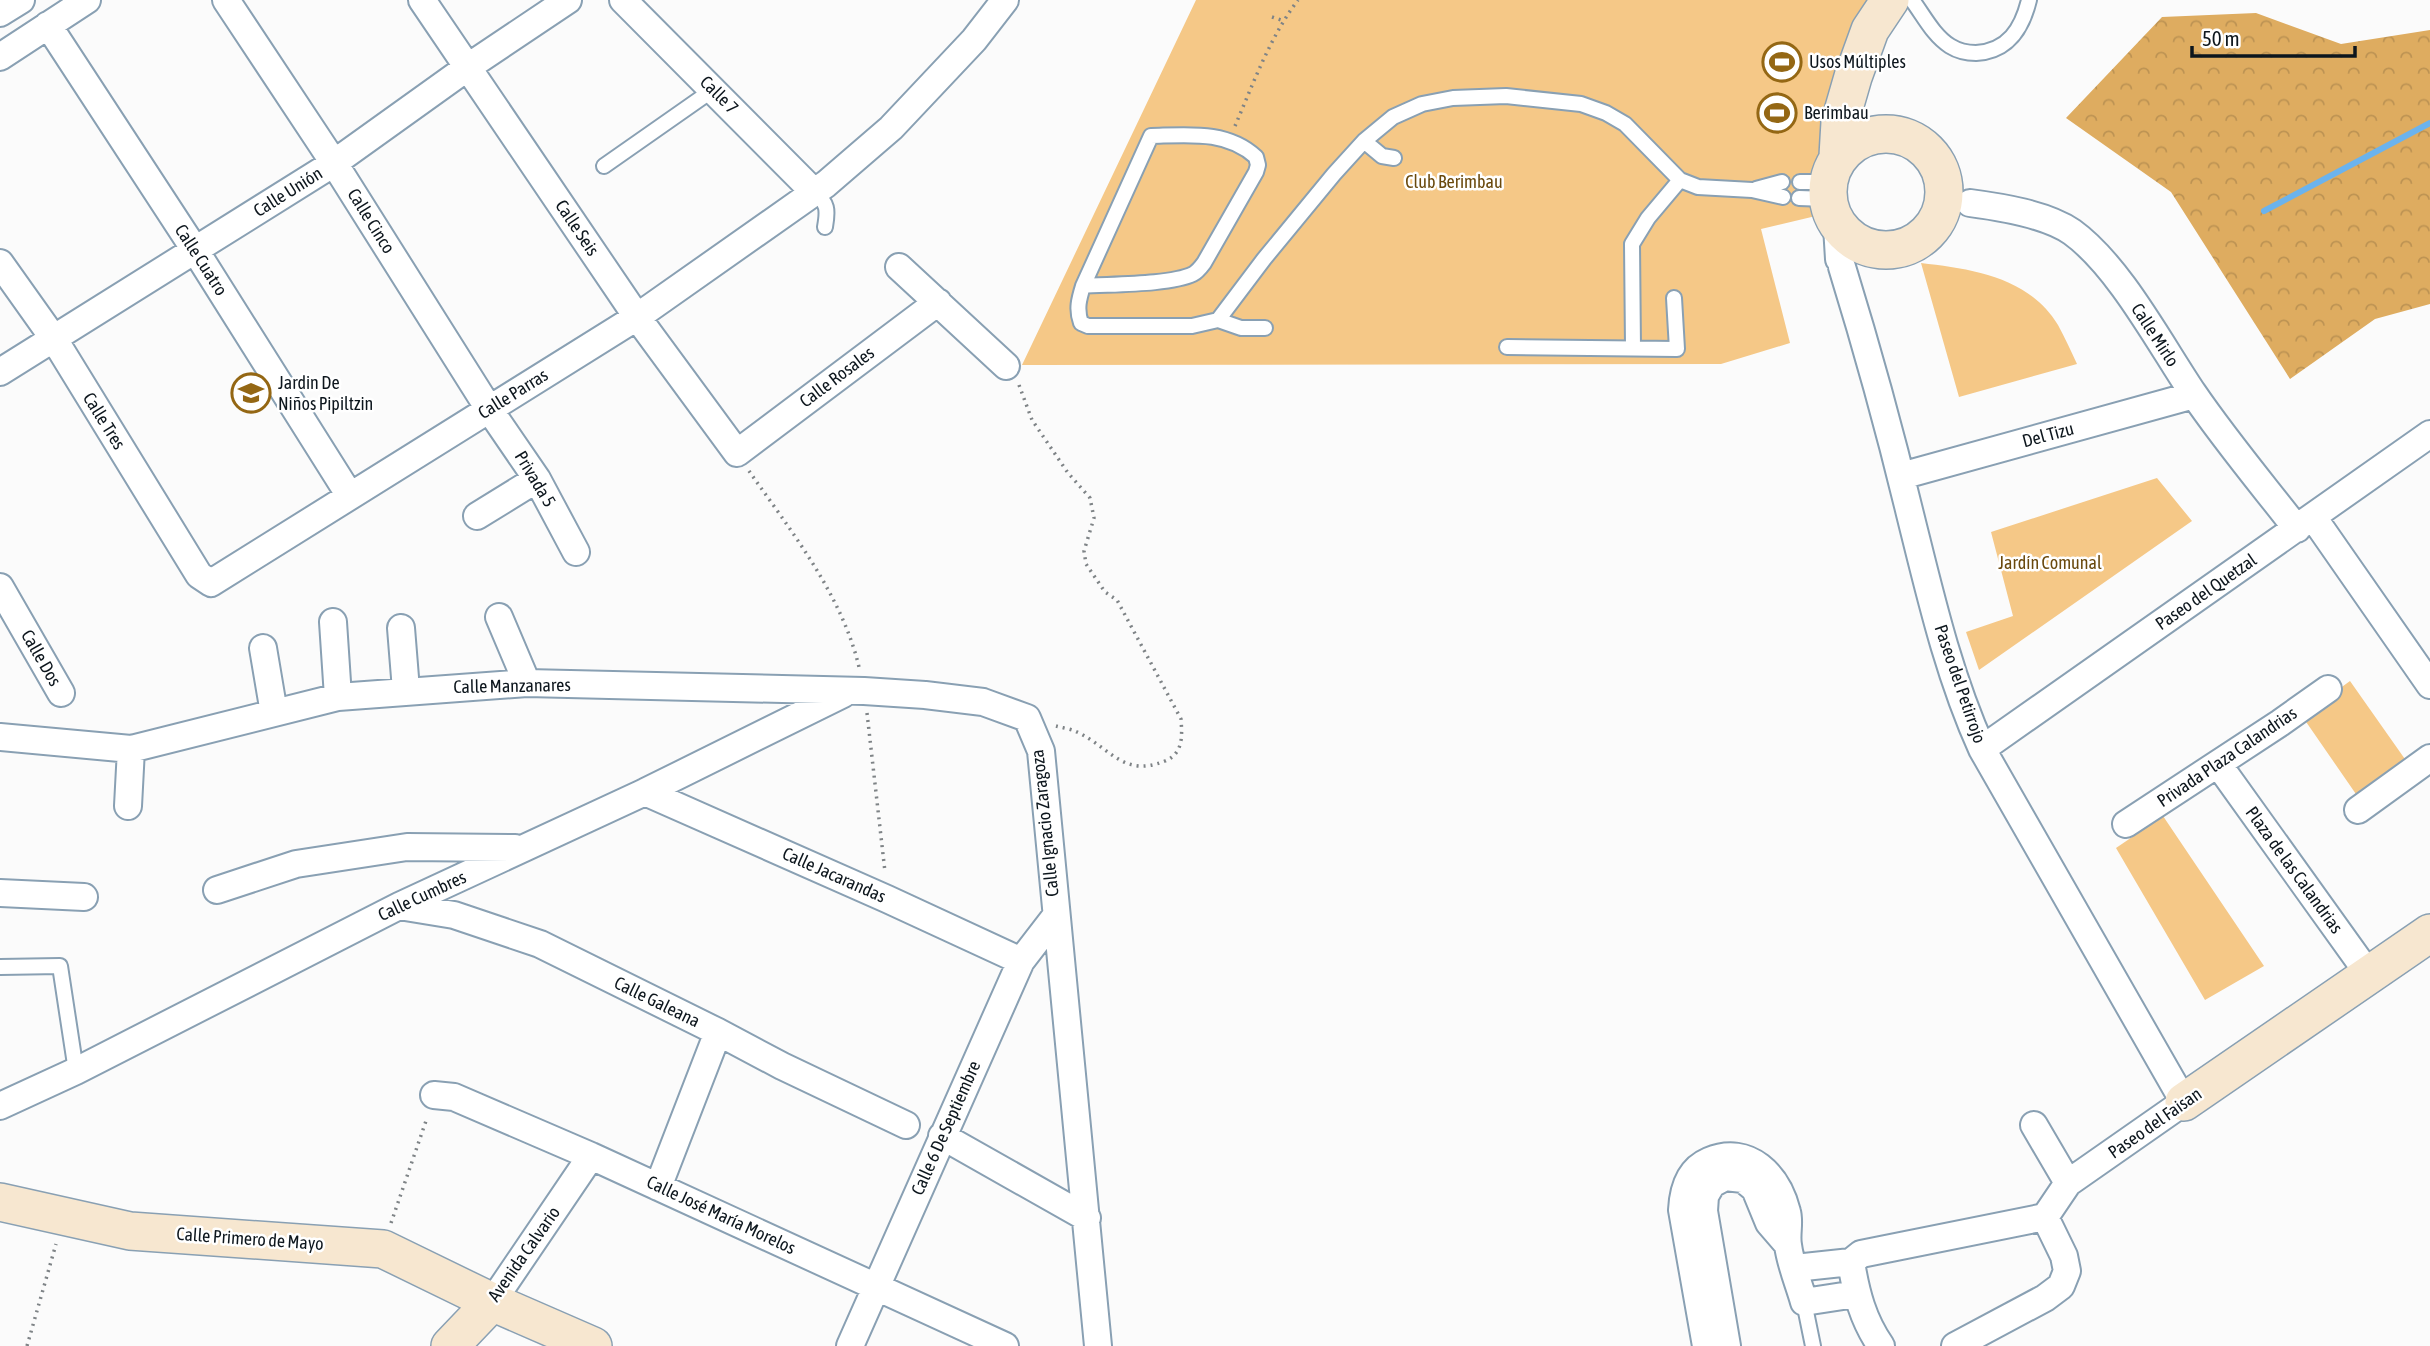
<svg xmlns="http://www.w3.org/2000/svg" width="2430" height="1346" font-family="'Asap Condensed',sans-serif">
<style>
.forest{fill:url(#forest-crowns)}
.green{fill:#f5c887}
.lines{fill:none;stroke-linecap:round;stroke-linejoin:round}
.stream{stroke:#6bb3ed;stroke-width:6}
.lane-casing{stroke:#89a0b3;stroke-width:18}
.street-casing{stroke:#89a0b3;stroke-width:30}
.secondary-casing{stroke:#89a0b3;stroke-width:40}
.path{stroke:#7e8386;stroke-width:3.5;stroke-dasharray:2 5;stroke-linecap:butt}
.lane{stroke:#fff;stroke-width:14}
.street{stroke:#fff;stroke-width:26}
.secondary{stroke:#f7e7d0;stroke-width:37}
.labels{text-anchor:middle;stroke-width:5;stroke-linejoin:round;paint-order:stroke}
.poi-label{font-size:18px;fill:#0d161d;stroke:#fff;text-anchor:start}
.street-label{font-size:18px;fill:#0d161d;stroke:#fff}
.park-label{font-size:18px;fill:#6a490d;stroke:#fff}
</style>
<defs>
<pattern id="forest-crowns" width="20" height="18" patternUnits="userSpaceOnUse" patternTransform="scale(1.75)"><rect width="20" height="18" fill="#deac60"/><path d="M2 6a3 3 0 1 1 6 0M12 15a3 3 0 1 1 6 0" fill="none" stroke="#bd9353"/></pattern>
</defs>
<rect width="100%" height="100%" fill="#fbfbfb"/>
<path class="forest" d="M2256 13 2341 44 2430 30V304L2375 319 2290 379 2171 192 2066 118 2162 17Z"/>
<path class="green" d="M1196 0H1885L1816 180V198L1820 215 1761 229 1790 343 1721 364 1022 365Z
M1921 263C1972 269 2029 277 2058 325 2065 338 2071 351 2077 364L1959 397Z
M2157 478 2192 521 1979 670 1966 632 2013 616 1991 532Z
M2350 681 2407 762 2358 797 2302 716Z
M2163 816 2264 966 2205 1000 2116 848Z"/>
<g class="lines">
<path class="stream" d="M2264 211 2430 123"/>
<g class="lane-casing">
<path id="lane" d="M1912 0C1924 16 1933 35 1950 46 1958 51 1968 53 1976 53 2008 51 2022 29 2029 0
M1364 141 1382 156 1394 158
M604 166 714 89
M1800 182H1827
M1756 189 1782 182
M814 192C828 203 828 210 825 227
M1799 198 1827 199
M1083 286C1110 284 1170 285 1193 274 1197 272 1201 267 1204 263L1256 172 1258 165 1256 157C1227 130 1188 135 1151 136L1083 286C1079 299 1076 309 1081 323L1088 326H1192L1218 320 1264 259 1334 174 1364 141 1393 117 1422 104 1453 98 1506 96 1581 104 1606 113 1625 124 1680 180 1698 187 1752 190 1783 197
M1218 320 1241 328H1265
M1507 347 1677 349 1674 298
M1633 347 1632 244 1648 218 1680 180
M0 967 60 966 76 1071
M1804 1302 1813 1346"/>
</g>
<g class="street-casing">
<path id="street" d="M226 0 334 163 489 409 537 479 576 552
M422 0 637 317 737 453 938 302
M623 0 814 192
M0 13 21 0
M48 25 195 250 350 496
M0 57 87 0
M1970 203C2000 207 2046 214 2072 232 2119 266 2160 344 2193 393 2225 440 2262 484 2297 529
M1837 226 1839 259
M0 263 54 339 199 575 211 583 637 317 826 184 891 128 974 40 1005 0
M899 267 1006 366
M1842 267C1867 348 1890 431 1910 514 1930 594 1948 674 1982 749L2184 1102 2068 1183 2045 1217 1861 1254 1851 1262C1856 1293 1863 1320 1881 1346
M0 372 334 163 468 67 568 0
M1901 476 2194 395
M477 516 537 479
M2313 517 2430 685
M0 587 61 693
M499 617 527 683
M333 622 338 697
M401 628 406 690
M263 648 274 713
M0 737 131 749 338 697 527 683 864 691 925 695 983 702 1027 718 1041 751 1098 1346
M1982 749 2430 434
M2218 764 2370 976
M645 792 887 899 1021 961
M128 806 131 749
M2358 810 2430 758
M2126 824 2280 723 2328 689
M217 890 296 864 407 847 515 848
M0 893 84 897
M399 906 454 915 540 944 718 1032 782 1066 906 1125
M434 1095 454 1097 591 1156 1005 1346
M0 1106 76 1071 399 906 645 792 843 694
M2034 1125 2068 1183
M942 1136 1087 1218
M658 1187 718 1032
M1795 1268 1851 1262
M492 1302 591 1156
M850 1346 1021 961 1055 917
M1706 1346 1682 1210C1683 1190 1688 1170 1709 1161 1749 1144 1778 1176 1787 1212 1790 1222 1786 1234 1788 1245 1790 1263 1799 1284 1804 1302L1856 1294
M1727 1346 1704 1211 1705 1196 1712 1184 1725 1177 1743 1179 1755 1189 1769 1223 1788 1245
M1955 1346 2045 1298 2061 1286 2067 1271 2064 1256 2045 1217"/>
</g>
<g class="secondary-casing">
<path id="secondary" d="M1828 192a58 58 0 1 1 116 0a58 58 0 1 1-116 0Z
M1838 156 1840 122 1853 77 1870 30 1890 0
M2184 1102 2430 933
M0 1202 130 1231 383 1249 492 1302 593 1346
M450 1346 492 1302"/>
</g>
<path class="path" d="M1272 17 1284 21
M1235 126C1253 84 1270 37 1298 0
M1019 385 1032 420 1068 473 1090 498 1094 518 1084 551 1086 564 1105 592 1117 600 1181 719C1182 735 1184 753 1165 761 1123 778 1111 748 1077 732 1071 729 1063 728 1056 726
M749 471C791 531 842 595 859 667
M867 713 885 872
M391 1223 427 1118
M27 1346 56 1244"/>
<use href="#lane" class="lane"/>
<use href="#street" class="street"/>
<use href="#secondary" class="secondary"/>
</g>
<defs>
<g id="stadium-ring" transform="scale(2.0125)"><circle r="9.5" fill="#fff" stroke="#946714" stroke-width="1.5"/><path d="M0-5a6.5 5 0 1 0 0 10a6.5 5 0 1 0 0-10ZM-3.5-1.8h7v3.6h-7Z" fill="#946714"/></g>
<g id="school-ring" transform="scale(2.0125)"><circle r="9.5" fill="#fff" stroke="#946714" stroke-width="1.5"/><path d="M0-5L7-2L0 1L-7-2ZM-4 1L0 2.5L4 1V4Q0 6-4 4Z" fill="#946714"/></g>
</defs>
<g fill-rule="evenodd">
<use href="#stadium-ring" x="1782" y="62"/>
<use href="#stadium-ring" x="1777" y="113"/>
<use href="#school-ring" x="251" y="393"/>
</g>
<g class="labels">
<g class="poi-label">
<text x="1809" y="68">Usos Múltiples</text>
<text x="1804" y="119">Berimbau</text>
<text x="278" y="389">Jardin De<tspan x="278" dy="21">Niños Pipiltzin</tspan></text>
</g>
<g class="street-label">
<text transform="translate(719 95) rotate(45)" y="6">Calle 7</text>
<text transform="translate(288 192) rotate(-32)" y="6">Calle Unión</text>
<text transform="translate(371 221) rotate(58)" y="6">Calle Cinco</text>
<text transform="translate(577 228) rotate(56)" y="6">Calle Seis</text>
<text transform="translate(201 260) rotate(57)" y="6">Calle Cuatro</text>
<text transform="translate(2155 335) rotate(57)" y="6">Calle Mirlo</text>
<text transform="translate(837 377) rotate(-37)" y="6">Calle Rosales</text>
<text transform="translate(513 394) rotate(-32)" y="6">Calle Parras</text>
<text transform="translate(104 421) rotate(58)" y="6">Calle Tres</text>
<text transform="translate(2048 435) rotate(-15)" y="6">Del Tizu</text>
<text transform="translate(535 479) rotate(59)" y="6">Privada 5</text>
<text transform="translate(2206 592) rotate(-35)" y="6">Paseo del Quetzal</text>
<text transform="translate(41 658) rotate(60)" y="6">Calle Dos</text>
<text transform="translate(1960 684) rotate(71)" y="6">Paseo del Petirrojo</text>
<text transform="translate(512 686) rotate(-1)" y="6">Calle Manzanares</text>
<text transform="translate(2227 757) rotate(-34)" y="6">Privada Plaza Calandrias</text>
<text transform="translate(1045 823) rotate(-96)" y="6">Calle Ignacio Zaragoza</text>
<text transform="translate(2294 870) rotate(54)" y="6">Plaza de las Calandrias</text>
<text transform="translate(834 875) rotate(24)" y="6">Calle Jacarandas</text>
<text transform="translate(422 896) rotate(-25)" y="6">Calle Cumbres</text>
<text transform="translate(657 1002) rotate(26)" y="6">Calle Galeana</text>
<text transform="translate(2155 1123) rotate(-35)" y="6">Paseo del Faisan</text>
<text transform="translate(946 1128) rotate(-66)" y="6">Calle 6 De Septiembre</text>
<text transform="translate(721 1215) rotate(25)" y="6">Calle José María Morelos</text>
<text transform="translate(250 1239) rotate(4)" y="6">Calle Primero de Mayo</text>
<text transform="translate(524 1254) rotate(-55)" y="6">Avenida Calvario</text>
</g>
<g class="park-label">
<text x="1454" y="188">Club Berimbau</text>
<text x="2050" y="569">Jardín Comunal</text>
</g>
</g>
<path d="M2192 46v10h163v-10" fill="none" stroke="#0d161d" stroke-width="3.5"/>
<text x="2202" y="46" font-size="21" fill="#0d161d" stroke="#ffffff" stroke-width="5" paint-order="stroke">50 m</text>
</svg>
